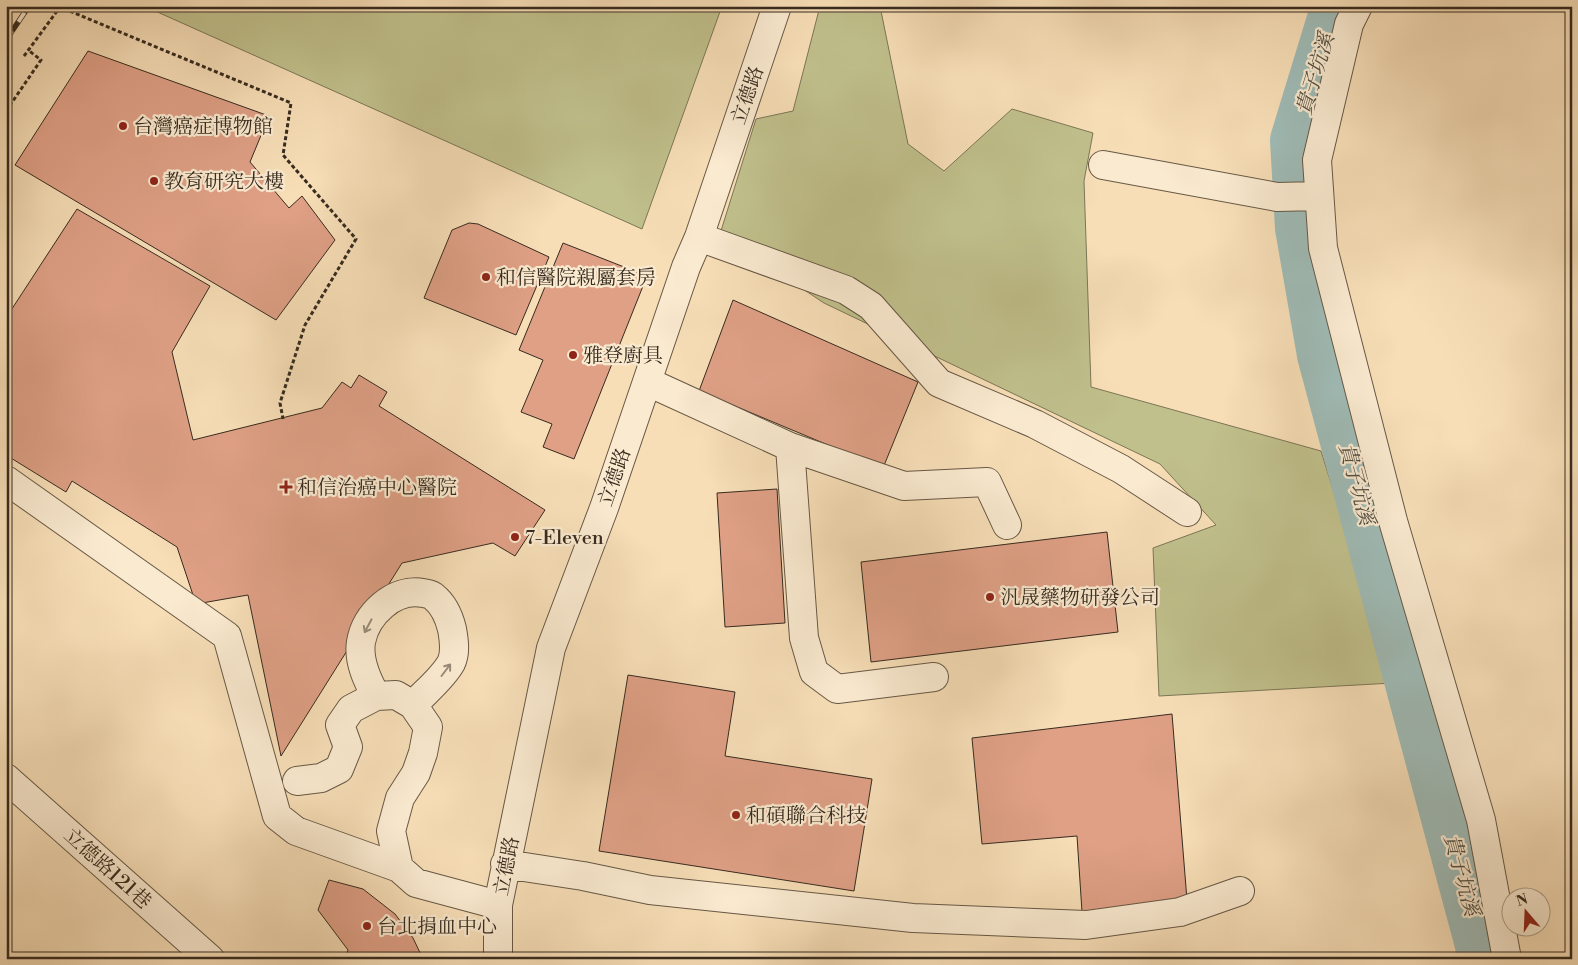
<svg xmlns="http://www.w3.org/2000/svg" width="1578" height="965" font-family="'Libre Bodoni','Noto Serif TC',serif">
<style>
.green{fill:#c0c08c;stroke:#7c7656}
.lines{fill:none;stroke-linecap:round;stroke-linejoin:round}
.river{stroke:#9fbbb6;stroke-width:50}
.building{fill:#dfa086;stroke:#372b1f}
.minor-casing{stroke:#675845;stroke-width:30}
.path{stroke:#372b1f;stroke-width:3;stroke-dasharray:4 2.5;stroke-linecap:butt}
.minor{stroke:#faead0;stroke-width:28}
.rail-casing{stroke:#372b1f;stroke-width:5.5}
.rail{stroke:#faead0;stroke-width:4;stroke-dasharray:11;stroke-linecap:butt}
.oneway{stroke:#988a78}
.poi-dot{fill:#8f2418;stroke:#faead0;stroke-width:2}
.labels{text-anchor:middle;stroke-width:4.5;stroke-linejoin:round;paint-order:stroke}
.street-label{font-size:20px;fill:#372b1f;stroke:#faead0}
.poi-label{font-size:20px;fill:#372b1f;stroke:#faead0;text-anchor:start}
.water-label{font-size:21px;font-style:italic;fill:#514f45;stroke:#faead0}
</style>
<rect width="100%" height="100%" fill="#f7deb7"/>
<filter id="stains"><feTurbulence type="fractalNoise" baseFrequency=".004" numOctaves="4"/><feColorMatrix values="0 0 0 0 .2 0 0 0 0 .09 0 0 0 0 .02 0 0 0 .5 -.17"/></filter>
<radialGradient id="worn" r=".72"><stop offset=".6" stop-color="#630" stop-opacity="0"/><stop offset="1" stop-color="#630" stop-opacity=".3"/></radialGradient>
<path class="green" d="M144 6H722L642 229Z
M820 6H880L908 144 944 171 1012 109 1093 133 1084 181 1091 387 1321 451 1393 683 1159 696 1153 548 1216 525 1160 464 824 303 720 234 756 119 793 111Z"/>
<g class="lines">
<path class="river" d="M1336 6 1295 140 1300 228 1322 355 1480 945 1481 959"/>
</g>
<path class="building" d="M88 51 269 116 250 162 289 208 302 196 335 240 276 320 15 165Z
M77 209 210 286 172 352 193 440 322 408 342 382 351 388 359 375 387 392 379 406 545 510 515 556 493 543 402 563 281 756 248 595 196 604 177 547 72 481 66 492 6 455V318Z
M469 223 478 224 549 257 516 335 424 298 452 230Z
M563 243 647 276 574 459 543 447 552 424 521 412 543 360 519 350Z
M733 300 918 382 883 468 699 391Z
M777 489 785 623 725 627 717 493Z
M1107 532 1118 632 871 662 861 562Z
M628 675 735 692 725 756 872 779 854 891 599 851Z
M1172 714 1187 900 1082 912 1077 836 982 844 972 738Z
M329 880 363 889 395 914 413 938 423 959H345L348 950 318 910Z
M1065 954 1066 959H1045Z"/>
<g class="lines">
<g class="minor-casing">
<path id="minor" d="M1358 6 1349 24 1317 160 1323 248 1393 521 1481 820 1507 959
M1103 165 1277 197 1319 196
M699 237 846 290 871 306 939 383 1035 424 1121 469 1187 512
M648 382 790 447 904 486 987 482 1007 525
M790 447 804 638 814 672 837 689 934 677
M6 480 227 636 277 816 296 831 399 868
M376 696C367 680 358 661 361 642 366 614 394 588 423 593 427 594 431 594 434 597 444 605 449 617 452 629 454 640 456 653 451 663 442 679 425 692 413 705
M6 778 210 959
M297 781 321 778 339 769 348 747 340 725 351 709 376 696 396 695 413 705 428 727 423 753 416 773 400 798 391 831 399 868 416 883 498 905
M505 864 583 876 650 890 913 918 1086 925 1180 912 1240 891
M498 959V905L551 648 604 508 686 267 699 237 777 6"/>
</g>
<path class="path" d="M24 56 60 7 291 103 283 155 356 239 305 325 280 403 283 419
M6 111 41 60 28 50"/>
<use href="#minor" class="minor"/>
<g class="rail-casing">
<path id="rail" d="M6 40 29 6"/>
</g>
<use href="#rail" class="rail"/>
</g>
<defs><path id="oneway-shaft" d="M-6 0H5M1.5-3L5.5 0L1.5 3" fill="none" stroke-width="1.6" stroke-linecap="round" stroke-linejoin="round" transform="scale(1.25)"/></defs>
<g class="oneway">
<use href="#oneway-shaft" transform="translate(368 626) rotate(118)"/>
<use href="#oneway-shaft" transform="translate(446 670) rotate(-53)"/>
</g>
<g class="poi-dot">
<circle cx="123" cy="126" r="5"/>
<circle cx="154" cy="181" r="5"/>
<circle cx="486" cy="277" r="5"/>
<circle cx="573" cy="355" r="5"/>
<path d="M283.5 479.5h5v5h5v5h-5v5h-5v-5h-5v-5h5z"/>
<circle cx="515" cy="537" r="5"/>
<circle cx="990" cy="597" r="5"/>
<circle cx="736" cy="815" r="5"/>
<circle cx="367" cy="926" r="5"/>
</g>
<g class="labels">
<g class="street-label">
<text transform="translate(747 95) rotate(-71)" y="7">立德路</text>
<text transform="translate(614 477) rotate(-71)" y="7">立德路</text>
<text transform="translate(506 866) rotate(-79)" y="7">立德路</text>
<text transform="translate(108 868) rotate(42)" y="7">立德路121巷</text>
</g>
<g class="poi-label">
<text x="133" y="133">台灣癌症博物館</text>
<text x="164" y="188">教育研究大樓</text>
<text x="496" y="284">和信醫院親屬套房</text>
<text x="583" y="362">雅登廚具</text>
<text x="297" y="494">和信治癌中心醫院</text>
<text x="525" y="544">7-Eleven</text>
<text x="1000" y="604">汎晟藥物研發公司</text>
<text x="746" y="822">和碩聯合科技</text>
<text x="377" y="933">台北捐血中心</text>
</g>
<g class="water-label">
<text transform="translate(1315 74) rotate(-73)" y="7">貴子坑溪</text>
<text transform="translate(1357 484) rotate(75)" y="7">貴子坑溪</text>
<text transform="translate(1462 875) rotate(75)" y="7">貴子坑溪</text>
</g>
</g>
<rect width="1578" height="965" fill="none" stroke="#f7deb7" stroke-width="25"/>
<rect x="8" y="8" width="1563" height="950" fill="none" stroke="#372b1f" stroke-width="2.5"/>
<rect x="12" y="12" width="1553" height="940" fill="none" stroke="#372b1f"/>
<g transform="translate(1526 912) rotate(341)"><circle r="24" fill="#faead0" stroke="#ac9e89"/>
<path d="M0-4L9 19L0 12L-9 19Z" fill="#8f2418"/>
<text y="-8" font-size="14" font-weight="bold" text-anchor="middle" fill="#372b1f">N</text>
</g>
<rect width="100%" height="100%" filter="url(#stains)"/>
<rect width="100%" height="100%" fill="url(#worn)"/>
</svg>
